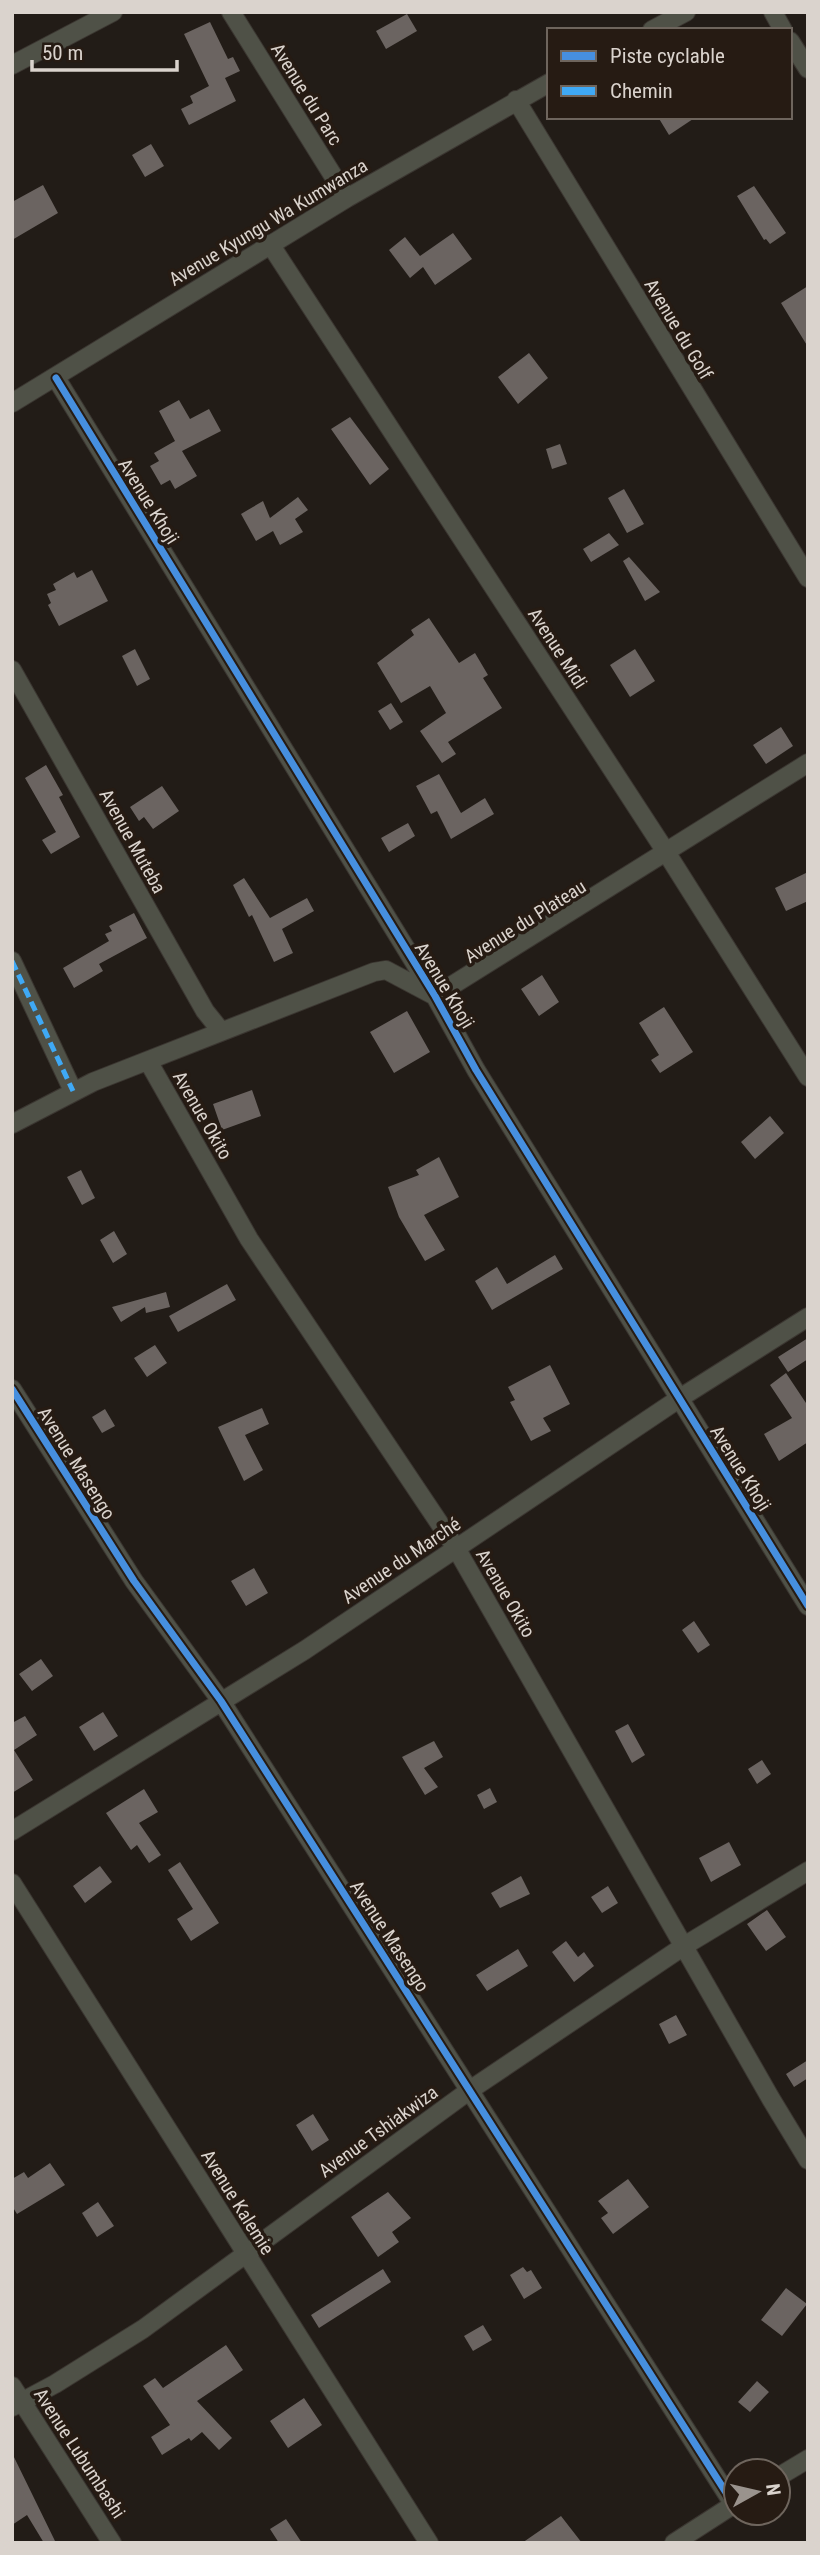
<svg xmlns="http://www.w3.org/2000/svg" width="820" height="2555" font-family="'Roboto Condensed',sans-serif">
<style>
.building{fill:#6b6461}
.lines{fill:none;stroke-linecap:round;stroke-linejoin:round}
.street-casing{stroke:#3b3631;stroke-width:20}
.street{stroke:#4f5147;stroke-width:18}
.quiet{stroke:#3fa9f5;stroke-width:5;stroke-dasharray:10 5;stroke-linecap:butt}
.cycleway-casing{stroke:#261b13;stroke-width:11}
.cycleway{stroke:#468fdf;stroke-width:7}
.labels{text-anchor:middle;stroke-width:7;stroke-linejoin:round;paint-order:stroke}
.street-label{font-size:19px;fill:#dad3cd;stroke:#261b13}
</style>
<rect width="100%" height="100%" fill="#221c17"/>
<path class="building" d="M407 14 417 31 386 49 376 31Z
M210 22 228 59 233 57 240 71 225 78 236 101 189 125 181 109 193 103 190 96 209 86 184 34Z
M658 117H696L669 135Z
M151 144 164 166 145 177 132 155Z
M43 185 58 213 12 240V202Z
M754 186 786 233 770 244 766 239 764 240 737 196Z
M453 233 472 259 435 285 423 267 410 278 389 250 405 237 420 256Z
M808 286V347L781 303Z
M529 353 548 378 518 404 498 377Z
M179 400 190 419 209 409 221 431 182 451 197 476 175 489 170 480 161 485 150 466 159 461 154 453 175 441 159 411Z
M350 417 389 469 370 485 331 429Z
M560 444 567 464 552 469 546 449Z
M624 489 644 524 627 533 608 498Z
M298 497 308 510 295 519 303 532 280 545 273 531 256 541 241 514 263 501 270 518Z
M609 533 619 545 591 562 583 549Z
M629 557 660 592 645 601 623 561Z
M92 570 108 601 59 626 48 605 51 603 47 594 56 590 53 584 74 572 77 578Z
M429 618 459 663 475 653 488 675 483 678 502 708 448 742 456 754 442 763 420 731 446 713 430 686 401 703 377 663 414 635 411 630Z
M135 649 150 679 137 686 122 656Z
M635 649 655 681 630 697 610 665Z
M391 703 403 722 390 730 378 711Z
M781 727 793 746 766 764 753 745Z
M46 765 63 795 59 797 80 837 51 854 42 840 56 832 25 778Z
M439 774 461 813 485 798 494 814 451 839 437 811 431 814 416 786Z
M162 786 179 811 153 829 144 817 139 821 130 807Z
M408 823 415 836 389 852 381 838Z
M808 872V901L786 911 775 888Z
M244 878 270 918 307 898 314 911 282 929 293 953 274 962 252 915 249 917 233 885Z
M134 913 147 938 99 964 103 971 74 988 63 968 109 941 105 934 112 931 109 926Z
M542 975 559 1002 539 1016 521 989Z
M664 1007 693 1052 660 1073 651 1060 659 1055 639 1023Z
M407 1011 430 1052 394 1073 370 1032Z
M252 1090 261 1116 222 1130 213 1104Z
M770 1116 784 1133 755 1159 741 1142Z
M439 1157 459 1197 424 1215 445 1250 425 1261 399 1217 388 1187 419 1175 416 1170Z
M81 1170 95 1198 82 1205 67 1177Z
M114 1231 127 1254 113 1263 100 1240Z
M555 1255 563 1269 492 1310 475 1281 497 1267 507 1284Z
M227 1284 236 1300 178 1332 169 1316Z
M166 1292 170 1307 146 1313 145 1307 121 1322 112 1307Z
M808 1338V1359L788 1372 778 1357Z
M155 1345 167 1363 147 1377 134 1358Z
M550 1365 570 1404 543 1418 551 1431 531 1441 510 1402 515 1400 508 1387Z
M786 1373 808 1406V1442L779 1461 764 1434 792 1418 770 1385Z
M262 1408 269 1424 245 1435 263 1470 244 1481 218 1427Z
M105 1409 115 1426 102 1433 92 1417Z
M254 1568 268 1593 246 1606 231 1581Z
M694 1621 710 1645 698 1653 682 1630Z
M41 1659 53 1676 32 1691 19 1674Z
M103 1712 118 1736 94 1751 79 1727Z
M25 1716 37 1735 14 1750 33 1780 12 1793V1723Z
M628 1724 645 1755 632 1763 615 1731Z
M434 1741 443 1757 424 1768 438 1787 425 1795 402 1757Z
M762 1760 771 1774 757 1784 748 1769Z
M490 1788 497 1802 484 1809 477 1795Z
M144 1789 158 1812 139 1823 161 1855 149 1863 137 1845 131 1850 106 1813Z
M729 1842 741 1865 711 1882 699 1858Z
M180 1862 219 1923 191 1941 177 1919 193 1909 168 1870Z
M100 1866 112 1882 85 1903 73 1886Z
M521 1876 530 1894 500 1908 491 1893Z
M608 1886 618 1903 602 1913 591 1897Z
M767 1910 786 1937 766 1951 747 1924Z
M566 1941 578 1957 584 1952 594 1966 574 1982 552 1952Z
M518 1949 528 1966 487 1991 476 1975Z
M676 2015 687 2035 669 2044 659 2024Z
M808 2060V2078L794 2087 786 2074Z
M313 2114 329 2140 312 2151 296 2125Z
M50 2163 65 2185 17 2214 12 2206V2179L24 2172 28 2178Z
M628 2179 649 2207 613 2234 601 2218 608 2213 598 2201Z
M388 2192 411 2218 392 2232 399 2242 378 2257 351 2217Z
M98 2202 114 2226 97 2237 82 2213Z
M523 2267 527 2272 531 2270 542 2288 524 2299 510 2275Z
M383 2269 391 2282 319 2328 311 2315Z
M786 2288 807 2304 782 2336 761 2320Z
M483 2325 492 2340 473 2351 464 2336Z
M226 2345 243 2370 197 2401 232 2438 219 2450 202 2432 191 2441 189 2438 162 2455 151 2437 170 2425 143 2386 155 2378 163 2388Z
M757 2381 769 2392 750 2412 738 2402Z
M304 2398 322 2425 288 2448 270 2421Z
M12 2453 55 2541 53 2543H44L27 2515 12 2525Z
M561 2516 582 2543H522Z
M286 2519 302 2543H279L270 2529Z"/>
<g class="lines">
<g class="street-casing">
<path id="street" d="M231 12 347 198
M773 12 783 30
M652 30 686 12
M790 41 808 69
M12 65 113 12
M516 100 808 578
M270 244 666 852 808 1077
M56 378 435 996 476 1070 808 1606
M12 403 347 198 549 83
M12 670 205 1011 221 1031
M12 961 73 1091
M148 1061 249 1239 456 1548 771 2099 808 2160
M12 1124 93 1082 374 972 386 970 435 996 808 763
M12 1389 134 1581 221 1701 734 2505
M12 1831 305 1650 680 1398 808 1317
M12 1883 429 2543
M12 2386 112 2543
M12 2407 55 2384 143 2329 470 2090 684 1946 808 1871
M778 2477 808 2459
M674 2543 736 2503"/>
</g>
<use href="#street" class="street"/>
<path class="quiet" d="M12 961 73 1091"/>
<g class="cycleway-casing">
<path id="cycleway" d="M56 378 435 996 476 1070 808 1606
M12 1389 134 1581 221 1701 734 2505"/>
</g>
<use href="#cycleway" class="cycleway"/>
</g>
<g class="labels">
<g class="street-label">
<text transform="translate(307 94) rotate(58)" y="7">Avenue du Parc</text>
<text transform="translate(268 222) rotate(-31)" y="7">Avenue Kyungu Wa Kumwanza</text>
<text transform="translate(679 329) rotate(59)" y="7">Avenue du Golf</text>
<text transform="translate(149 501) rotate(58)" y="7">Avenue Khoji</text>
<text transform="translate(558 648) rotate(57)" y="7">Avenue Midi</text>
<text transform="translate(133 841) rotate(61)" y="7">Avenue Muteba</text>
<text transform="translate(525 921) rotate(-32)" y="7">Avenue du Plateau</text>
<text transform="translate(445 985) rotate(59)" y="7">Avenue Khoji</text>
<text transform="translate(203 1115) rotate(60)" y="7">Avenue Okito</text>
<text transform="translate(77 1463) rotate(58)" y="7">Avenue Masengo</text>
<text transform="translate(741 1468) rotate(58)" y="7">Avenue Khoji</text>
<text transform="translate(401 1560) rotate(-34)" y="7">Avenue du Marché</text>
<text transform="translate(506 1593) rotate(60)" y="7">Avenue Okito</text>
<text transform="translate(390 1936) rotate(57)" y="7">Avenue Masengo</text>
<text transform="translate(378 2131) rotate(-36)" y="7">Avenue Tshiakwiza</text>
<text transform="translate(238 2202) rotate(58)" y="7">Avenue Kalemie</text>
<text transform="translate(80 2453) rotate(57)" y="7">Avenue Lubumbashi</text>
</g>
</g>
<rect width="820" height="2555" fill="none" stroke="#dad3cd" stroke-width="28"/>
<rect x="547" y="28" width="245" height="91" fill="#261b13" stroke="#6e655d" stroke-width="2"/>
<rect x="561" y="51" width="35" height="10" fill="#468fdf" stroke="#6e655d" stroke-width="2"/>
<text x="610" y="63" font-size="21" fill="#dad3cd">Piste cyclable</text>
<rect x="561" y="86" width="35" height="10" fill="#3fa9f5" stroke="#6e655d" stroke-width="2"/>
<text x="610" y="98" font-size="21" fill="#dad3cd">Chemin</text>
<g transform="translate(757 2492) rotate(82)"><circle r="33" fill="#261b13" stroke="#6e655d" stroke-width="2"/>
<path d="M0-5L12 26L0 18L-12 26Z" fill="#9a938d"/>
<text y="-10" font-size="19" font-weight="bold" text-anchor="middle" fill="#dad3cd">N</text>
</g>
<path d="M32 60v10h145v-10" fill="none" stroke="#dad3cd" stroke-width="3.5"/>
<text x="42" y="60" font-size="21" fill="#dad3cd" stroke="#261b13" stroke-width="5" paint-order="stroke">50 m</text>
</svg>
